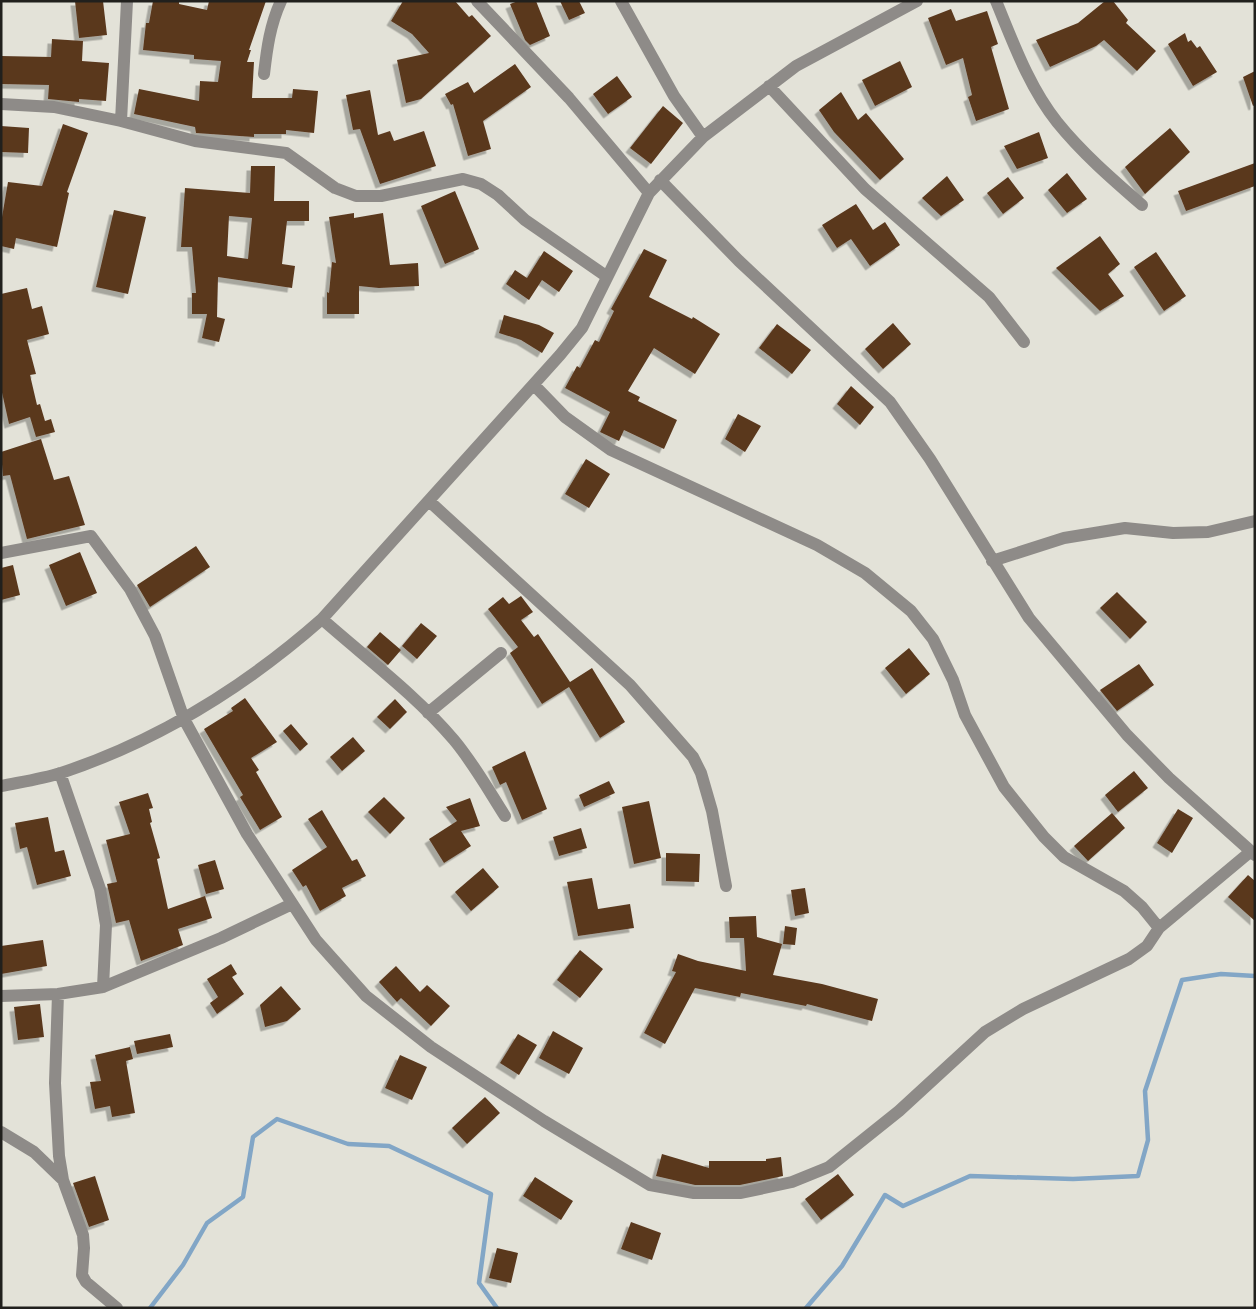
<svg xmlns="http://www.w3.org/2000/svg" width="1256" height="1309" font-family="'Work Sans',sans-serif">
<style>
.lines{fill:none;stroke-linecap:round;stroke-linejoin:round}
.stream{stroke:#82a6c6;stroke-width:4.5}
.building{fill:#5a381f;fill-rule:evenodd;filter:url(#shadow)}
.minor{stroke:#8e8b88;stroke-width:12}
</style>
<defs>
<filter id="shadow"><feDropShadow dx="-4.5" dy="4.5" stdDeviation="0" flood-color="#0004"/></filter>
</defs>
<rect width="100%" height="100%" fill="#e3e2d8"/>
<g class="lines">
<path class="stream" d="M150 1308 183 1265 207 1223 243 1197 253 1137 277 1119 348 1144 389 1146 491 1194 479 1283 497 1308
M806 1308 842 1266 885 1195 903 1206 970 1176 1073 1179 1138 1176 1148 1140 1145 1091 1182 980 1221 974 1255 976"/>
</g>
<path class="building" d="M75 1H103L107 35 79 38Z
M153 1H179V4L207 10 209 1H266L249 50H251L247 62H254L252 98H292L293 89 318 91 314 133 286 130V134H254V137L196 133 195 127 134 114 139 89 199 101 200 81 218 82 221 61 194 59V55L143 50 146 23H149Z
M403 1H455L469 17 472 15 491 36 421 99 406 103 397 60 429 53 412 34 391 21Z
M518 1H536L550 36 530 45 525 40 510 4Z
M560 1H579L585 13 569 20Z
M1105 1H1113L1128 20 1126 23 1156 51 1137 71 1104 40 1096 46 1050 67 1036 40 1078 23Z
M951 9 956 21 987 11 998 44 991 47 1009 109 976 121 968 97 972 95 963 58 946 65 928 18Z
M1185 33 1188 42 1191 40 1197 48 1200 46 1217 72 1193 86 1168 44Z
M52 39 83 41 82 61 109 63 106 101 79 99V102L48 99 49 85 1 84V56L51 57Z
M900 61 912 87 875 106 862 80Z
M515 64 531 87 483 121 491 149 468 156 453 104 451 105 445 94 468 82 474 93Z
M1255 71V105L1253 106 1243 77Z
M617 76 632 97 608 114 593 94Z
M370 90 378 135 390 131 394 141 424 131 436 166 380 184 360 129 353 130 346 95Z
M841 92 858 120 866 113 904 159 880 180 834 132 819 110Z
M663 106 683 123 651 164 630 148Z
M63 124 88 133 67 192 69 193 57 247 16 238 14 249 1 246V223L8 182 42 186Z
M1 126 29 128 28 153 1 152Z
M1170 128 1190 152 1145 194 1125 167Z
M1039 132 1048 158 1017 169 1004 146Z
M1255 163V186L1186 211 1178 191Z
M251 166H275L274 201H309V221H287L282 264 295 266 292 288 218 277 217 317 225 319 219 342 202 338 207 314H192V293H196L192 247H181L185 188 250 193ZM229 216 252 218 248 259 227 256Z
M1067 173 1087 199 1067 213 1048 190Z
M947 176 964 200 941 216 922 198Z
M1008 177 1024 198 1003 214 987 193Z
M455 191 479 249 445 264 421 206Z
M856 204 873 230 885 222 900 245 870 266 851 239 837 248 822 225Z
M114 210 146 217 128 294 96 287Z
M354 213V218L383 213 390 265 418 263 419 286 379 288 359 286V314H327V292L329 293 332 262 336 263 329 217Z
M1100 236 1120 264 1108 274 1124 296 1100 311 1056 268Z
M644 249 667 260 649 297 692 319 693 317 720 334 695 374 654 348 628 391 640 397 638 401 677 420 664 449 624 430 619 441 600 432 610 412 565 388 577 366 580 368 595 340 599 342 614 311 611 309Z
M544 251 573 271 559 292 542 280 529 300 506 284 515 270 527 278Z
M1156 252 1186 296 1164 311 1134 267Z
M27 288 32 309 42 306 49 334 27 340 36 374 30 375 37 405 40 404 45 421 51 419 55 432 36 437 30 417 9 424 1 388V294Z
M504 315 539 325 554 333 542 353 521 340 499 333Z
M893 323 911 344 883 369 865 349Z
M777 324 811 350 792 374 759 348Z
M851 386 874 407 860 425 837 404Z
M738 414 761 426 745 452 725 439Z
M41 439 54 480 69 476 85 525 27 539 10 475 3 476 1 452Z
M586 459 610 474 589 508 565 494Z
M196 546 210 567 150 607 137 585Z
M80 552 97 593 66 606 49 565Z
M13 565 20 595 1 600V568Z
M1117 592 1147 622 1130 639 1100 608Z
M521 596 533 612 521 620 534 637 538 634 570 682 592 668 625 722 600 738 569 687 542 704 510 653 518 647 488 609 503 597 509 604Z
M421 623 437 636 417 659 402 646Z
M380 632 401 650 388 665 367 647Z
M909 648 930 674 906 694 885 668Z
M1139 664 1154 685 1117 711 1100 690Z
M245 698 277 742 251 758 259 770 256 772 282 817 260 830 240 797 243 795 204 729 233 711 231 708Z
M395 699 407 712 390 729 377 717Z
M291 724 308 744 300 751 283 731Z
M353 737 365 751 342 771 330 757Z
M525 751 547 809 522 820 506 782 500 785 492 767Z
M1134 771 1148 788 1118 812 1105 795Z
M609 781 615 793 584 807 579 795Z
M148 793 153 808 149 809 152 822 150 823 160 858 157 859 168 909 205 896 212 918 178 929 183 945 141 961 129 920 116 923 107 884 117 882 106 840 130 834 119 802Z
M384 797 405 818 390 834 368 812Z
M470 798 480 826 461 831 471 846 444 863 429 839 457 821 446 807Z
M649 801 661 858 634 864 622 807Z
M1178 809 1193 818 1172 853 1157 843Z
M322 810 352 861 357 859 366 876 342 888 346 896 320 911 306 885 303 887 292 870 327 847 308 819Z
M1112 813 1125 828 1088 861 1074 846Z
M48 817 55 852 64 850 71 876 37 885 27 847 20 849 15 823Z
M581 828 587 848 559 856 553 837Z
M666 853 700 854 699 882 666 881Z
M215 860 224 889 206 894 198 865Z
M483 868 499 887 471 911 455 892Z
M1248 875 1255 881V921L1228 897Z
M592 878 598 909 630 904 634 928 578 936 567 882Z
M805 888 809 913 795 916 791 890Z
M756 916 757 937 782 944 773 975 822 984 878 999 872 1021 807 1004 806 1006 741 993 740 997 695 988 665 1044 644 1033 676 972 672 971 678 954 698 961 746 971 744 938H730L729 917Z
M785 926 797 928 795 945 783 944Z
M43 940 47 966 1 974V946Z
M580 950 603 969 580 998 557 980Z
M231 964 237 974 232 977 244 994 217 1014 210 1003 218 997 207 979Z
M396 966 420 992 427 985 450 1006 431 1026 401 998 397 1002 379 982Z
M281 986 301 1009 287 1021 265 1027 260 1005Z
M40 1004 44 1037 18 1040 14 1007Z
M553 1031 583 1048 569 1074 539 1058Z
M170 1034 173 1047 137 1054 134 1041Z
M518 1034 537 1045 519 1075 500 1063Z
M130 1047 133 1059 126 1061 135 1113 112 1117 110 1106 95 1109 90 1082 101 1081 95 1055Z
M400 1055 427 1067 412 1100 385 1088Z
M485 1097 500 1113 467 1144 452 1128Z
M662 1154 709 1168V1161H766V1159L781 1157 783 1176 740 1185H695L656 1176Z
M838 1174 854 1195 821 1220 805 1199Z
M95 1176 109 1220 89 1227 73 1183Z
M535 1177 573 1201 561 1220 523 1196Z
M631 1222 661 1233 652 1260 621 1249Z
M497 1248 518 1253 511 1283 489 1278Z"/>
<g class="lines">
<path class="minor" d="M477 1 569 98 649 193
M621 1 674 96 703 137
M996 1C1013 42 1029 87 1057 122 1082 153 1112 179 1142 205
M264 74C267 48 270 25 281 1
M769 86 865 189 989 297 1024 342
M1 104 54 107 121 121 195 141 286 153 335 188 356 196H381L463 179 481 184 498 195 525 220 606 276
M121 121 127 1
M660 180 739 261 890 402 930 459 1029 618 1127 735 1169 778 1255 855
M534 385 565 417 611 450 817 545 865 573 911 611 933 639 953 680 965 715 1004 787 1044 837 1064 857 1124 891 1142 907 1159 928
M429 501 630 685 693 757 701 773 712 811 726 886
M1 553 91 536 130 589 155 636 184 719 247 834 316 940 366 996 431 1047 544 1121 650 1185 694 1193H741L792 1182 829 1167 899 1111 985 1032 1023 1009 1129 959 1147 946 1159 928 1250 852
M992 561 1064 538 1125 528 1173 533 1208 532 1255 521
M322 619C366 658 416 695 454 740 474 764 489 791 505 816
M428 713 501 653
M60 773 100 889 106 925 103 987
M1 786C21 782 42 779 61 773 157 741 246 686 322 619L560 355 582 328 649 193 703 137 796 66 917 1
M58 994 55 1083 59 1156 63 1180 83 1235 84 1248 82 1275 86 1282 117 1308
M1 996 58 994 103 987 221 938 292 904
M1 1132 34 1152 63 1180"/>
</g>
<rect width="1256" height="1309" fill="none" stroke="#21201d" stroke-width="5"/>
</svg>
